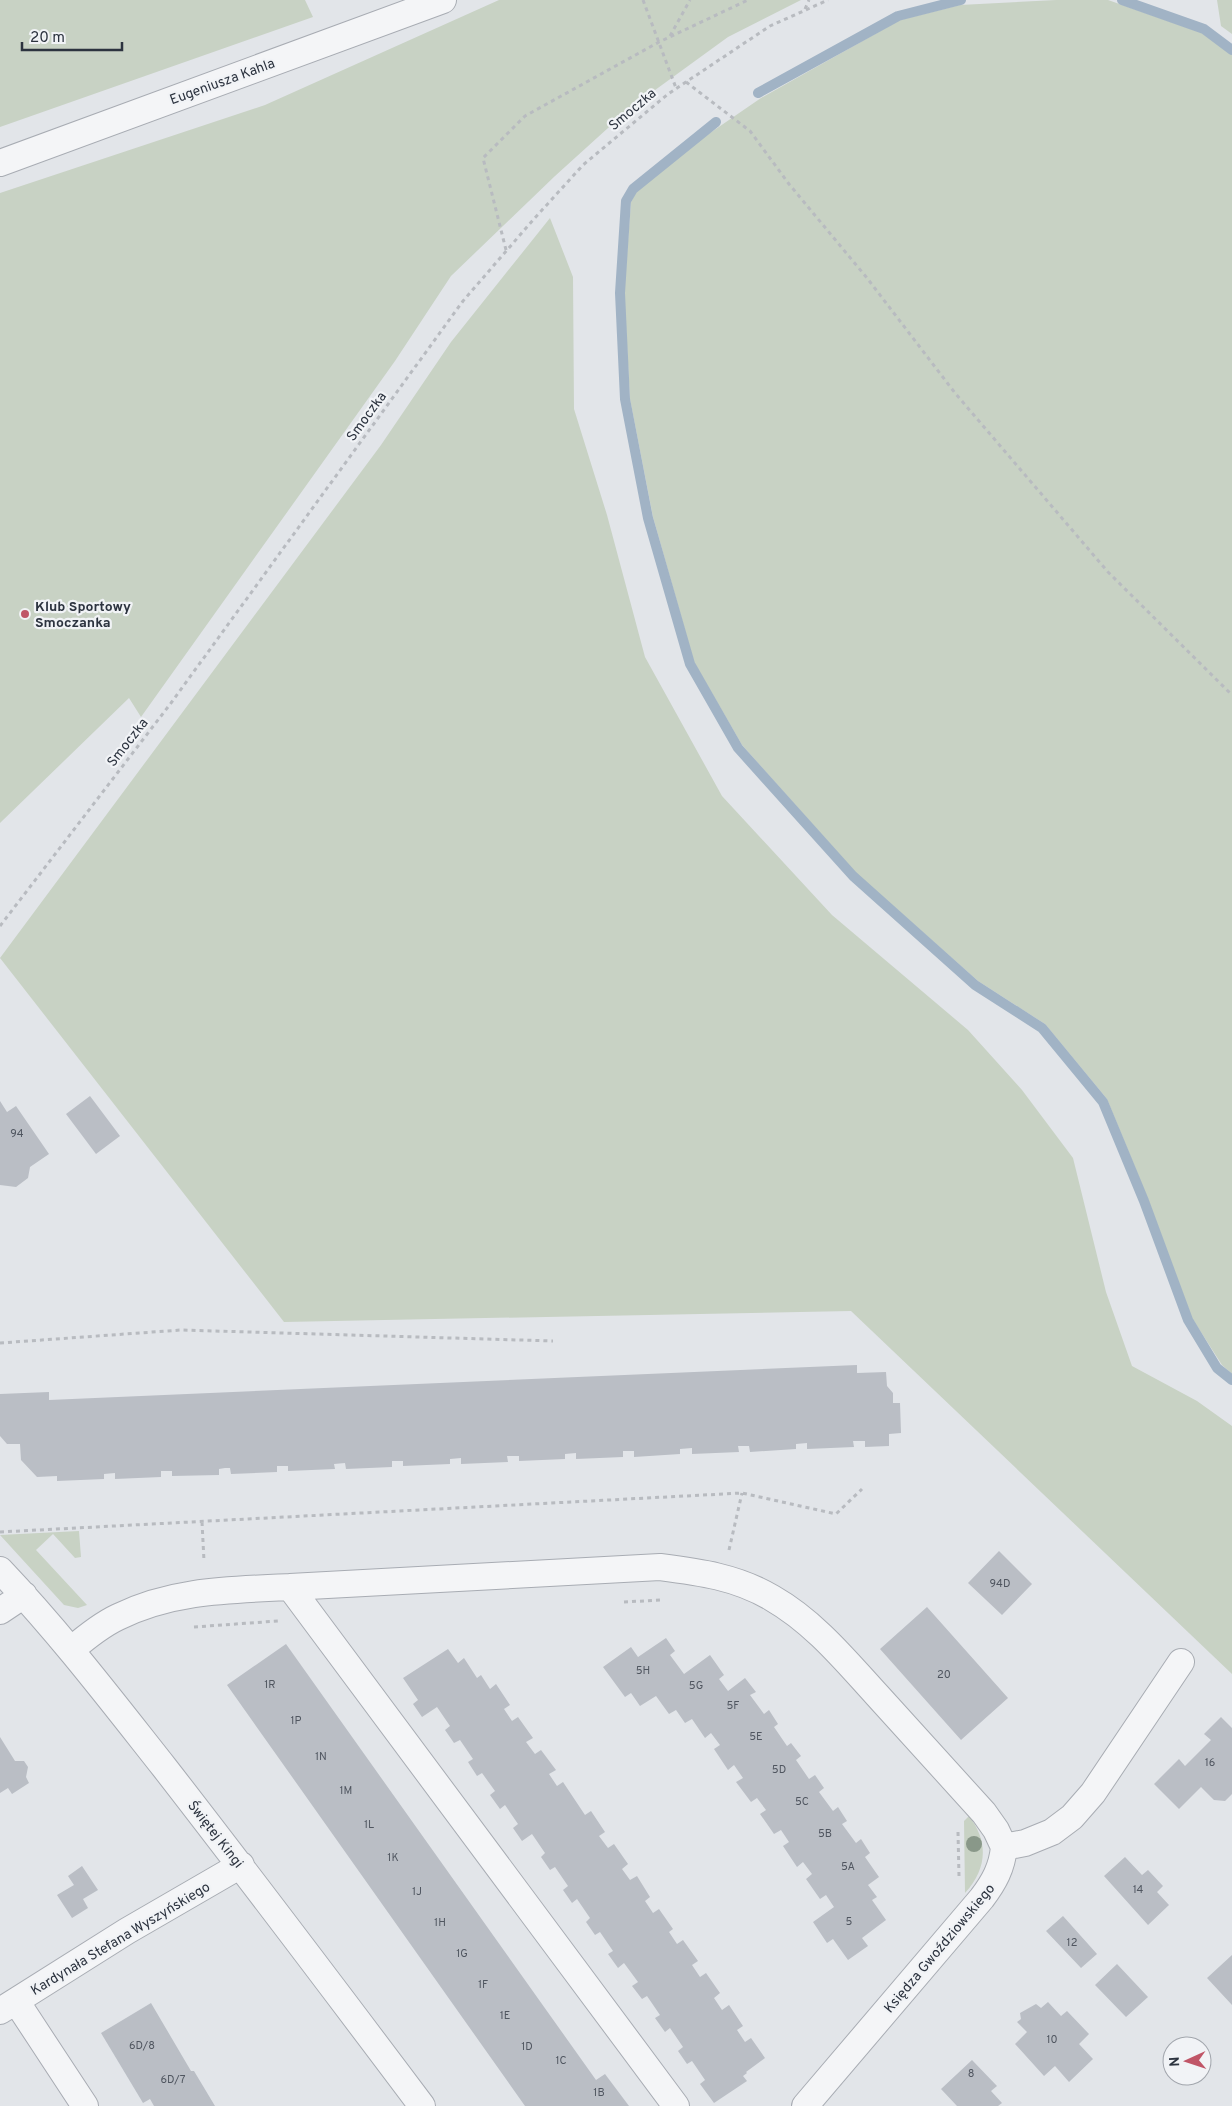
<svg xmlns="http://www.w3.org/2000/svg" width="1232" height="2106" font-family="Overpass,sans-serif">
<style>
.green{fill:#c8d2c4}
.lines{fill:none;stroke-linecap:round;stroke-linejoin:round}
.stream{stroke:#a1b3c5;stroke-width:10}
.building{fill:#babec5}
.minor-casing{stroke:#a8acb3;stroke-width:28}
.path{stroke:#b8bbc0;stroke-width:3;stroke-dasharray:4 4;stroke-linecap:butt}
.minor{stroke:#f4f5f7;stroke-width:26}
.tree{fill:#899889}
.poi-dot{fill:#c05567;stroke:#f1f3f6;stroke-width:2}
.labels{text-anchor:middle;stroke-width:4.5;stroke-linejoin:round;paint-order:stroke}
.number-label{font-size:11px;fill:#505660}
.street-label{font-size:14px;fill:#2c333f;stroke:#f1f3f6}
.poi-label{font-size:14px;font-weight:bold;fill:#2c333f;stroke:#f1f3f6;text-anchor:start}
</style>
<rect width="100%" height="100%" fill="#e2e5e9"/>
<path class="green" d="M0 0H305L313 17 0 127Z
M499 0H801L728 37 629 109 555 176 451 276 395 361 141 717 129 698 0 823V193L265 105Z
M1056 0H1108L1202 33 1232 55V1374L1222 1365 1192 1318 1148 1199 1107 1099 1045 1024 978 981 856 873 742 745 694 662 653 517 630 399 624 293 631 202 636 192 694 144 761 98 900 20 960 5Z
M1217 0H1232V34L1221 26Z
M550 218 573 277 574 409 607 515 645 657 722 796 832 915 968 1030 1022 1090 1073 1158 1106 1292 1132 1366 1197 1401 1232 1426V1674L851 1311 284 1322 0 958 381 445 451 342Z
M79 1531 81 1557 75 1558 53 1534 36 1550 87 1605 78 1608 64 1605 0 1535Z
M969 1816C989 1842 987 1869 965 1893L964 1821Z"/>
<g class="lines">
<path class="stream" d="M1122 0 1204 29 1232 50
M758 93 898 16 961 0
M716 122 633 189 626 201 620 293 625 399 648 518 690 664 738 748 853 876 975 985 1042 1028 1103 1102 1144 1201 1188 1320 1217 1368 1232 1380"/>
</g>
<path class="building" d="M90 1096 120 1136 96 1154 66 1114Z
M0 1101 7 1112 16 1106 49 1154 30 1167 28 1178 16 1187 0 1185Z
M857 1365V1373L886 1372 887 1386 893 1393V1403H900L901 1433 889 1434V1446L865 1447V1441H853L854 1447 807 1449V1443L796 1444V1449L750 1452 749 1446H738L739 1452 692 1454V1448L680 1449V1454L634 1457V1451H623V1457L576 1459V1453L565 1454V1459L519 1461V1456H507L508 1462 461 1464V1458L450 1459V1464L403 1466V1461H392V1467L346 1469 345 1463 334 1464 335 1469 288 1471V1466H277V1472L231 1474 230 1468H225L219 1469V1475L172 1476V1471H161V1477L115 1479V1473L104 1474V1479L57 1481V1476L37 1477 21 1460 20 1444H7L0 1436V1394L49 1392V1400Z
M999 1551 1032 1584 1002 1615 968 1583Z
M927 1607 1008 1698 961 1740 880 1649Z
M666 1638 675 1651 670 1655 684 1674 710 1655 724 1675 719 1679 728 1691 745 1678 756 1692 750 1695 764 1714 769 1710 778 1724 774 1727 787 1746 791 1743 801 1756 796 1760 809 1779 815 1775 824 1788 819 1792 833 1811 838 1807 847 1821 842 1824 856 1843 861 1839 870 1853 865 1857 879 1877 868 1885 877 1897 872 1900 886 1920 862 1938 868 1946 848 1960 833 1939 827 1943 813 1922 834 1907 826 1895 820 1899 806 1879 812 1874 803 1862 797 1867 783 1846 789 1842 781 1830 774 1834 760 1814 766 1810 757 1798 751 1802 736 1782 743 1778 734 1765 728 1770 714 1749 720 1745 711 1733 705 1738 692 1719 685 1723 676 1710 669 1714 656 1696 640 1706 631 1693 625 1697 603 1667 631 1647 638 1657Z
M286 1644 596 2080 605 2074 629 2106H525L227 1685Z
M448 1649 458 1663 464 1658 477 1678 481 1675 490 1689 496 1684 510 1705 504 1709 512 1721 518 1717 533 1738 526 1742 535 1754 541 1750 556 1770 549 1774 557 1786 563 1782 585 1815 591 1811 605 1832 599 1836 608 1848 614 1844 628 1864 622 1869 630 1880 637 1876 650 1897 645 1901 653 1913 659 1909 673 1929 669 1932 677 1944 683 1940 698 1961 692 1965 700 1977 706 1973 720 1993 714 1998 722 2010 729 2005 743 2026 737 2030 745 2042 751 2038 765 2058 746 2072 747 2073 743 2076 747 2081 714 2103 700 2084 705 2080 692 2061 687 2064 678 2051 683 2047 670 2028 665 2032 655 2018 660 2015 647 1996 642 1999 632 1986 638 1982 624 1963 618 1968 608 1954 613 1951 600 1932 595 1935 586 1922 590 1918 577 1899 572 1903 563 1890 568 1886 555 1867 550 1870 541 1857 545 1853 532 1834 522 1841 513 1828 518 1824 505 1805 500 1809 490 1795 495 1791 482 1773 477 1776 468 1762 473 1759 460 1740 454 1743 445 1730 450 1726 437 1707 422 1717 413 1704 418 1700 403 1678Z
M1221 1717 1232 1728V1794L1225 1801 1214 1800 1201 1787 1179 1809 1154 1784 1179 1759 1185 1766 1211 1740 1204 1734Z
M0 1737 15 1761H24L28 1767 26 1777 29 1783 12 1794 8 1788 0 1793Z
M1125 1857 1142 1875 1148 1870 1163 1886 1157 1892 1169 1905 1148 1925 1104 1876Z
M82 1866 98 1890 83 1899 88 1908 72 1918 57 1895 74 1885 68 1876Z
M1063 1916 1097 1954 1081 1968 1046 1931Z
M1232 1955V2005L1207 1978Z
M1117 1964 1148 1997 1126 2017 1095 1985Z
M1048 2002 1061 2016 1067 2011 1089 2034 1079 2044 1093 2059 1069 2082 1055 2066 1044 2076 1015 2044 1027 2032 1017 2022 1021 2019 1020 2013 1036 2004 1041 2008Z
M151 2003 191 2071H194L215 2106H154L150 2099 143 2103 101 2033Z
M972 2060 997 2086 991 2091 1002 2103 998 2106H957L941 2089Z"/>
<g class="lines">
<g class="minor-casing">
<path id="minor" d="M0 163 443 0
M0 1570C59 1632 111 1700 164 1767 251 1879 337 1993 422 2106
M290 1587 660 1567C699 1572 737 1577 772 1598 814 1622 845 1660 877 1695 913 1735 949 1774 984 1813L996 1830 1004 1847
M0 1611 24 1595
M71 1650C85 1638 101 1625 118 1617 173 1590 229 1590 290 1587L676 2106
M16 2001 85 2106
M0 2011 127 1931 241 1865
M805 2106 982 1898C994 1882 1002 1868 1004 1847L1025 1843 1052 1832 1072 1817 1093 1793 1181 1662"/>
</g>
<path class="path" d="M643 0 676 88
M805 9 809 0
M670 36 690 0
M686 82 750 131 789 184 867 278 955 393 1108 572 1232 695
M506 250 483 158 525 116 659 42 748 0
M0 926 171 703 463 301 533 220 583 165 668 94 770 26 828 0
M0 1343 181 1330 553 1341
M202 1522 204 1561
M0 1532 742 1493 836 1514 862 1489
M729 1550 742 1493
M624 1602 662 1600
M194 1627 278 1621
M958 1832 959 1876"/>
<use href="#minor" class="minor"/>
</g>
<circle class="tree" cx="974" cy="1844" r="8"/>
<circle class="poi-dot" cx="25" cy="614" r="5"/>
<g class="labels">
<g class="number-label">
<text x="17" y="1137">94</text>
<text x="1000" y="1587">94D</text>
<text x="643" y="1674">5H</text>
<text x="944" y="1678">20</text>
<text x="270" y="1688">1R</text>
<text x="696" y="1689">5G</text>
<text x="733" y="1709">5F</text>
<text x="296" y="1724">1P</text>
<text x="756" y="1740">5E</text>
<text x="321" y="1760">1N</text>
<text x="1210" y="1766">16</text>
<text x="779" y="1773">5D</text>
<text x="346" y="1794">1M</text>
<text x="802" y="1805">5C</text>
<text x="369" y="1828">1L</text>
<text x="825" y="1837">5B</text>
<text x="393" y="1861">1K</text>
<text x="848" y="1870">5A</text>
<text x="1138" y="1893">14</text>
<text x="417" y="1895">1J</text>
<text x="849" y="1925">5</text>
<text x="440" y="1926">1H</text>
<text x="1072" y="1946">12</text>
<text x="462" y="1957">1G</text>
<text x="483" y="1988">1F</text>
<text x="505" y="2019">1E</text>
<text x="1052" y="2043">10</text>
<text x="142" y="2049">6D/8</text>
<text x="527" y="2050">1D</text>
<text x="561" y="2064">1C</text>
<text x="971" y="2077">8</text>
<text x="173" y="2083">6D/7</text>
<text x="599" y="2096">1B</text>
</g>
<g class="street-label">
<text transform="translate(222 81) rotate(-20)" y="5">Eugeniusza Kahla</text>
<text transform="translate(632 109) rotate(-40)" y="5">Smoczka</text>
<text transform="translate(366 416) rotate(-54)" y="5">Smoczka</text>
<text transform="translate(127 742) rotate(-52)" y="5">Smoczka</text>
<text transform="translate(216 1834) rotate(52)" y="5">Świętej Kingi</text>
<text transform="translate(120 1938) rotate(-31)" y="5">Kardynała Stefana Wyszyńskiego</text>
<text transform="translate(939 1948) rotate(-50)" y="5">Księdza Gwoździowskiego</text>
</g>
<g class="poi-label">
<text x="35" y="611">Klub Sportowy<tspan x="35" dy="16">Smoczanka</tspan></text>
</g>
</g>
<g transform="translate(1187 2061) rotate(267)"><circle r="24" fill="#f1f3f6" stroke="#a2a6ad"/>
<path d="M0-4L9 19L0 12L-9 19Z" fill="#c05567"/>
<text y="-8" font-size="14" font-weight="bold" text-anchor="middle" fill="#2c333f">N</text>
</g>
<path d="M22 42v8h100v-8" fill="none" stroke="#2c333f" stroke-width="2.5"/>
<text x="30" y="42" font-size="15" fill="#2c333f" stroke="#f1f3f6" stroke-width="4" paint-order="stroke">20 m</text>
</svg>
